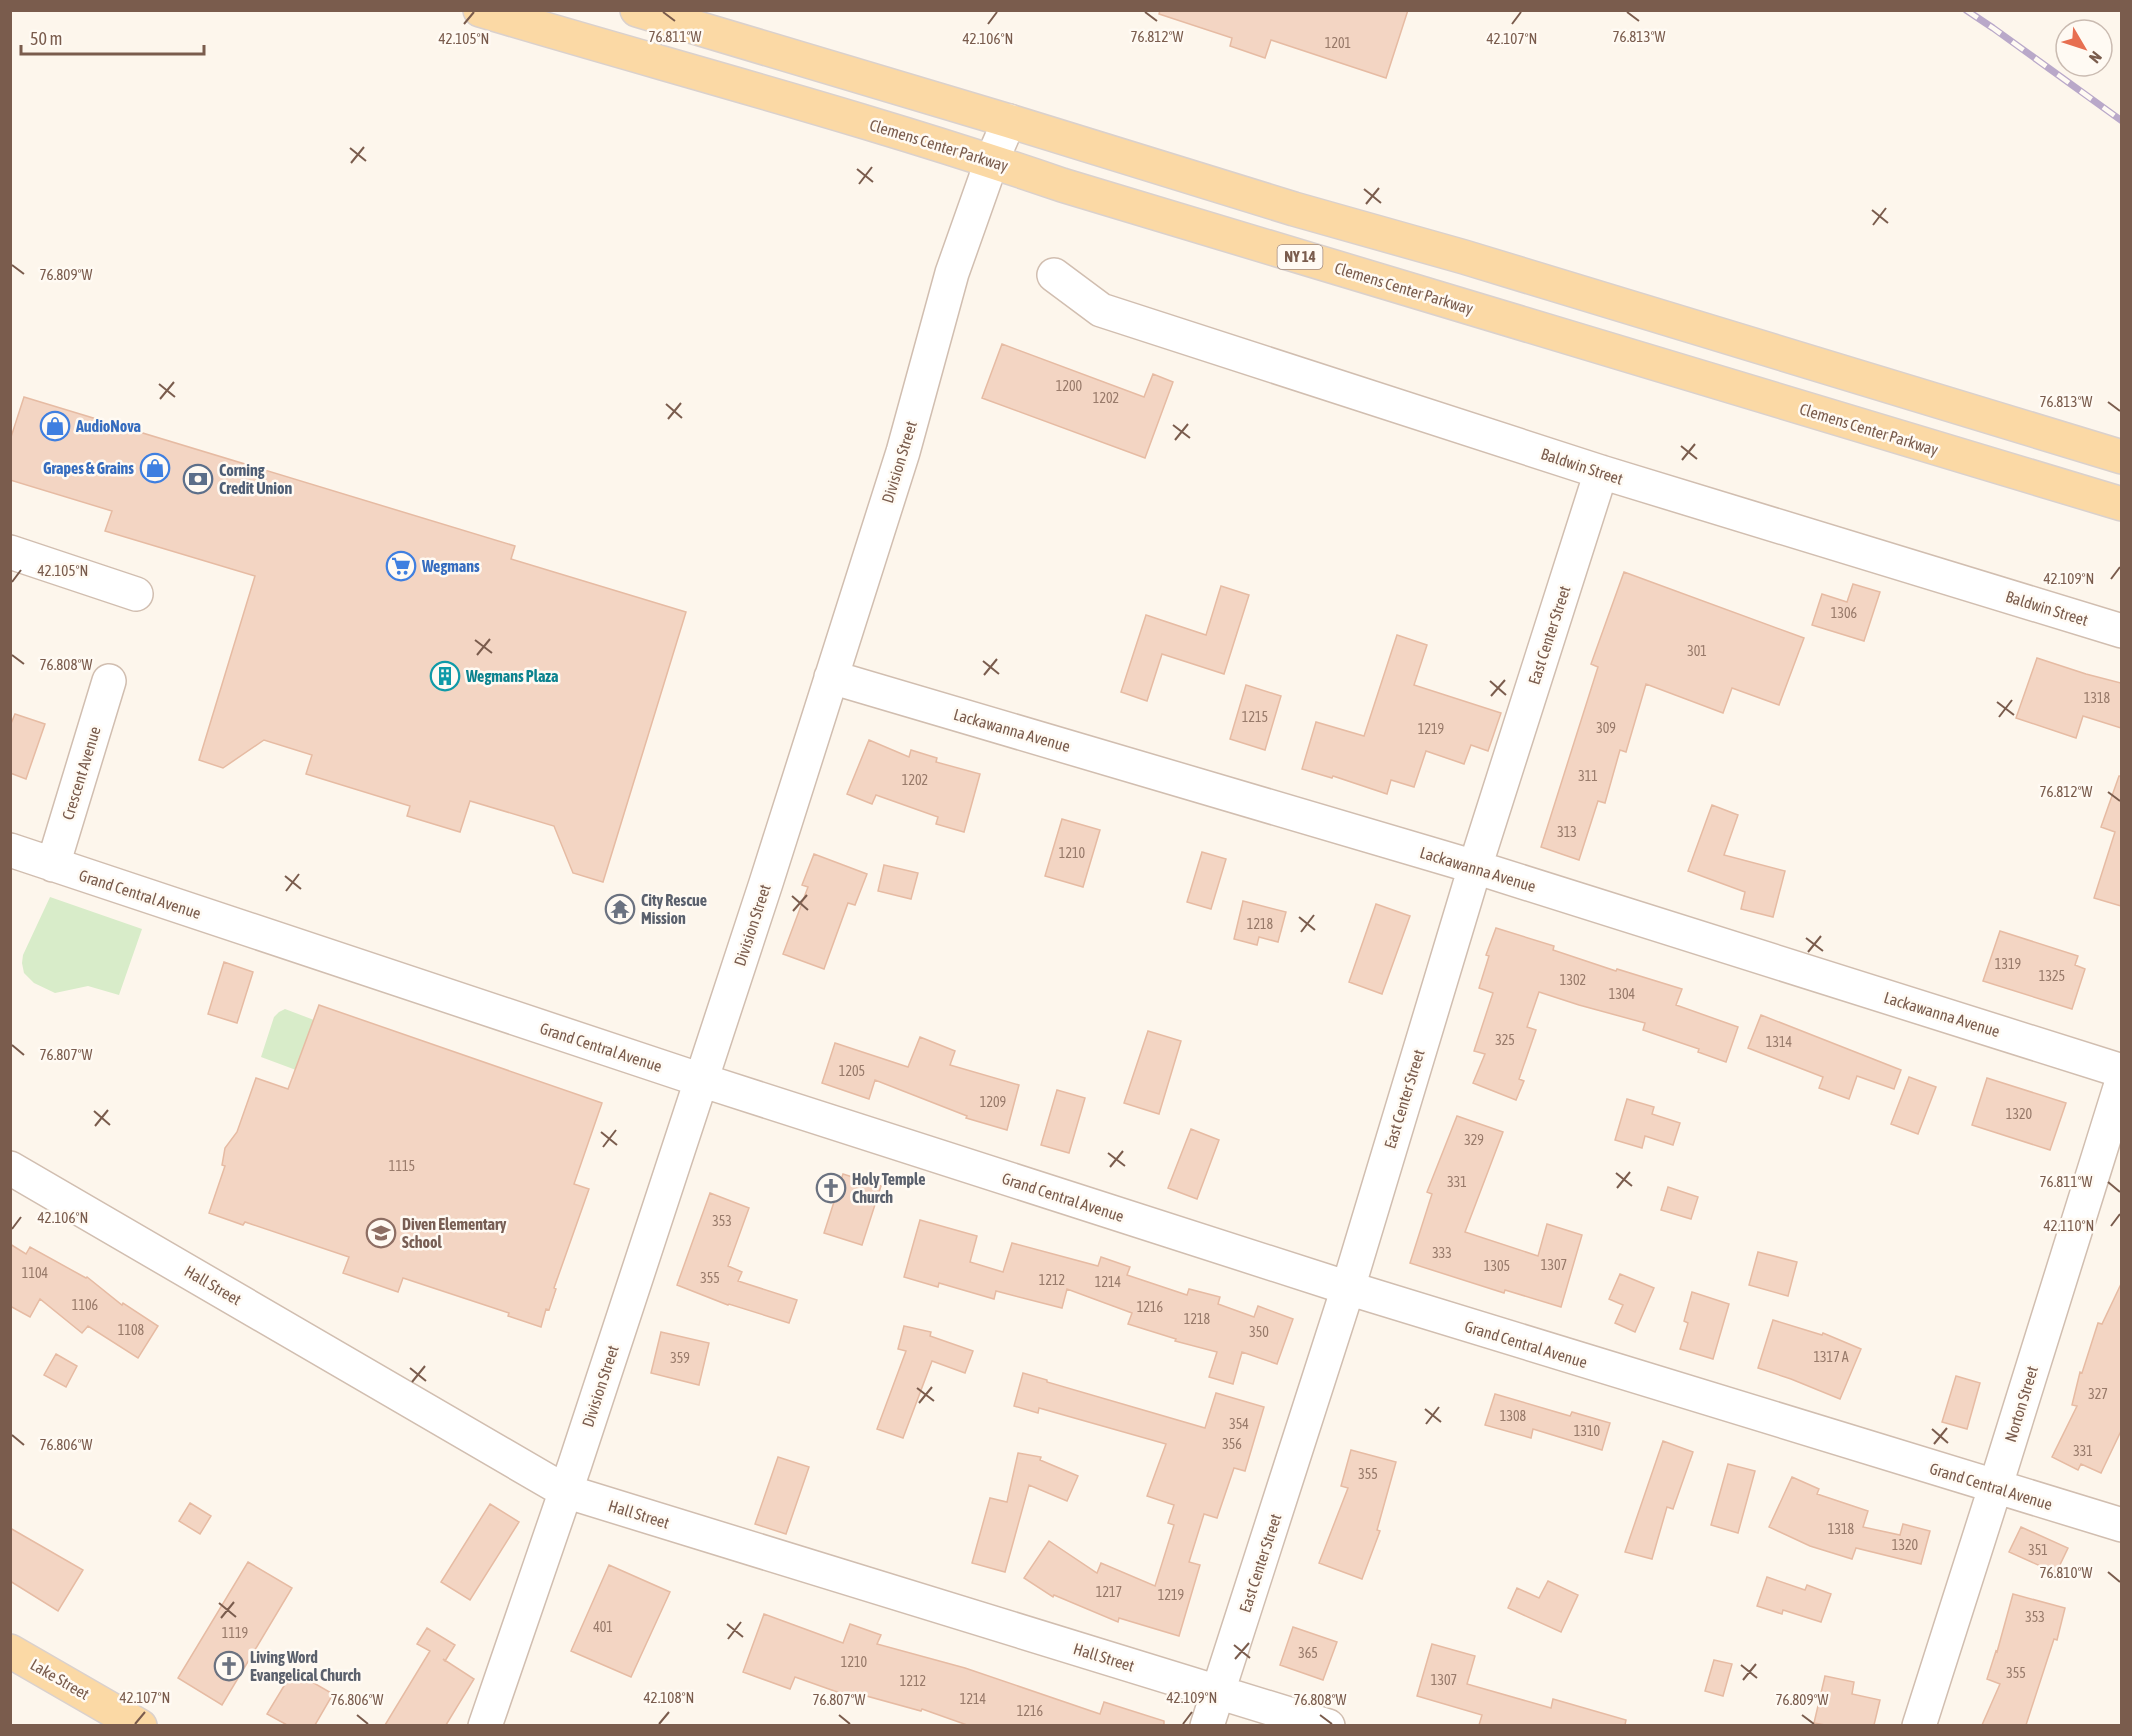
<svg xmlns="http://www.w3.org/2000/svg" width="2132" height="1736" font-family="'Asap Condensed',sans-serif">
<style>
.green{fill:#d8ecc9}
.building{fill:#f3d5c3;stroke:#e6bba3;stroke-width:1.5}
.lines{fill:none;stroke-linecap:round;stroke-linejoin:round}
.minor-casing{stroke:#d1beb0;stroke-width:36}
.major-casing{stroke:#dad1cd;stroke-width:36}
.minor{stroke:#fff;stroke-width:33}
.major{stroke:#fbd9a5;stroke-width:33}
.rail-casing{stroke:#b9a8c9;stroke-width:7}
.rail{stroke:#fffaf3;stroke-width:4.5;stroke-dasharray:14;stroke-linecap:butt}
.ticks{fill:none;stroke:#7a5c4d;stroke-width:2}
.labels{text-anchor:middle;stroke-width:5;stroke-linejoin:round;paint-order:stroke}
.number-label{font-size:14px;fill:#987a6a}
.shield{fill:#fffaf3;stroke:#a28b7f;stroke-width:1.5}
.shield-label{font-size:15px;font-weight:bold;fill:#7a5c4d}
.street-label{font-size:16px;fill:#7a5c4d;stroke:#fffaf3}
.shop-label{font-size:16px;font-weight:bold;fill:#366cbe;stroke:#fffaf3;text-anchor:start}
.service-label{font-size:16px;font-weight:bold;fill:#4e5e75;stroke:#fffaf3;text-anchor:start}
.culture-label{font-size:16px;font-weight:bold;fill:#0d838f;stroke:#fffaf3;text-anchor:start}
.worship-label{font-size:16px;font-weight:bold;fill:#5b616d;stroke:#fffaf3;text-anchor:start}
.education-label{font-size:16px;font-weight:bold;fill:#785e54;stroke:#fffaf3;text-anchor:start}
.ticks-label{font-size:15px;text-anchor:middle;fill:#7a5c4d;stroke:#fffaf3;stroke-width:5;stroke-linejoin:round;paint-order:stroke}
</style>
<rect width="100%" height="100%" fill="#fdf6ec"/>
<path class="green" d="M50 897 142 929 119 995 88 986 55 993 34 983 24 973 22 963 23 955Z
M285 1009 314 1020 296 1070 261 1057 274 1017 279 1012Z"/>
<path class="building" d="M1160 10H1408L1386 78 1271 40 1265 58 1230 46 1232 38 1159 14Z
M1002 344 1144 397 1153 374 1173 382 1145 458 982 398Z
M24 397 515 546 511 559 686 612 603 882 573 873 554 826 470 801 460 832 407 816 410 806 306 774 312 755 264 740 223 768 199 760 255 576 105 531 112 511 10 480V440Z
M1624 572 1804 638 1779 705 1732 688 1723 713 1646 684 1626 752 1620 750 1605 803 1598 801 1579 860 1541 847 1598 667 1591 664Z
M1853 584 1880 592 1864 641 1812 625 1822 594 1847 602Z
M1221 586 1249 595 1224 674 1162 654 1147 701 1121 692 1146 615 1206 635Z
M1397 635 1427 645 1414 685 1501 713 1488 751 1471 745 1464 764 1426 751 1414 787 1391 780 1387 794 1333 776 1332 778 1302 769 1316 722 1364 736Z
M2037 658 2086 674 2121 683V728L2083 716 2076 738 2016 718Z
M1246 685 1281 696 1265 750 1230 739Z
M15 714 45 724 26 779 10 773V726Z
M869 740 909 757 911 750 937 758 936 762 980 774 964 832 936 824 938 817 876 795 872 804 847 794Z
M2119 776H2121V906L2094 898 2115 832 2101 827Z
M1712 805 1738 815 1724 855 1785 871 1773 917 1741 909 1745 892 1688 871Z
M1062 819 1100 830 1083 887 1045 876Z
M1202 852 1226 859 1211 909 1187 902Z
M814 854 867 874 855 905 848 903 824 969 783 954 808 887 802 885Z
M884 865 918 873 911 899 878 891Z
M1243 901 1286 912 1278 942 1259 937 1257 945 1234 939Z
M1376 904 1410 916 1382 994 1349 982Z
M1496 928 1554 946 1553 950 1616 971 1617 969 1682 989 1676 1005 1738 1027 1726 1062 1698 1052 1699 1049 1643 1030 1645 1023 1579 1005 1539 992 1527 1027 1536 1030 1519 1079 1524 1081 1516 1100 1473 1083 1485 1054 1474 1051 1493 993 1479 988 1489 956 1486 955Z
M2000 931 2078 956 2075 965 2085 969 2072 1009 1983 981Z
M224 962 253 972 237 1023 208 1014Z
M319 1005 602 1103 574 1184 589 1189 554 1288 556 1289 549 1310 546 1309 541 1327 508 1316 509 1313 403 1278 398 1292 343 1273 349 1257 245 1222 243 1225 209 1213 225 1166 222 1165 225 1148 237 1132 256 1078 288 1089Z
M1761 1015 1901 1070 1894 1089 1857 1076 1849 1099 1819 1088 1823 1077 1748 1048Z
M1148 1031 1181 1041 1159 1114 1124 1103Z
M920 1037 955 1051 950 1065 1019 1085 1007 1130 966 1118 967 1116 875 1080 869 1099 822 1083 835 1043 908 1067Z
M1909 1077 1936 1087 1918 1134 1891 1124Z
M1987 1078 2066 1103 2050 1150 1972 1125Z
M1057 1090 1085 1098 1069 1153 1041 1145Z
M1627 1099 1654 1107 1652 1114 1680 1123 1673 1145 1645 1136 1642 1148 1615 1140Z
M1457 1116 1503 1132 1465 1232 1538 1256 1547 1224 1582 1235 1561 1307 1505 1290 1504 1293 1410 1263 1432 1194 1427 1192Z
M1191 1129 1219 1140 1197 1199 1168 1188Z
M843 1174 881 1186 862 1245 824 1233Z
M1668 1187 1698 1197 1691 1219 1661 1210Z
M710 1193 749 1208 728 1266 742 1272 738 1281 797 1300 789 1323 729 1304 728 1305 677 1285Z
M920 1220 977 1236 970 1262 1003 1272 1012 1243 1098 1266 1101 1257 1130 1267 1127 1275 1187 1295 1189 1289 1220 1297 1218 1304 1254 1317 1258 1306 1293 1319 1277 1364 1242 1352 1233 1384 1209 1377 1217 1352 1175 1341 1176 1339 1128 1324 1132 1313 1067 1289 1062 1308 996 1291 994 1299 939 1283 938 1287 904 1277Z
M10 1244 26 1254 30 1247 86 1278 87 1277 122 1305 123 1303 158 1326 138 1358 88 1326 82 1333 40 1299 30 1317 10 1306Z
M1758 1252 1797 1262 1788 1296 1749 1285Z
M1620 1274 1654 1288 1635 1332 1615 1323 1623 1305 1609 1299Z
M2121 1284V1431L2101 1473 2081 1464 2078 1470 2052 1457 2077 1406 2072 1405 2080 1372 2082 1373 2098 1323 2102 1324Z
M1692 1292 1729 1304 1713 1359 1680 1349 1688 1323 1684 1321Z
M1773 1320 1822 1335 1823 1333 1861 1349 1840 1399 1791 1379 1758 1368Z
M904 1326 931 1332 930 1336 973 1351 965 1373 932 1361 903 1438 877 1429 906 1351 898 1349Z
M661 1332 709 1343 699 1385 651 1373Z
M56 1354 77 1366 66 1387 44 1375Z
M1023 1373 1047 1380V1382L1205 1428 1216 1393 1264 1407 1245 1471 1234 1468 1217 1518 1204 1514 1189 1562 1200 1565 1179 1636 1119 1618 1118 1622 1054 1595 1053 1597 1024 1578 1049 1541 1097 1573 1101 1563 1155 1586 1174 1525 1168 1523 1174 1505 1147 1496 1166 1444 1039 1408 1038 1413 1014 1406Z
M1956 1376 1980 1383 1967 1429 1942 1422Z
M1495 1394 1570 1416 1572 1412 1610 1423 1602 1450 1533 1429 1531 1438 1485 1425Z
M1663 1441 1693 1452 1673 1509 1667 1507 1652 1559 1625 1552Z
M1351 1450 1396 1462 1377 1530 1380 1531 1362 1579 1319 1563 1348 1488 1341 1486Z
M1018 1453 1041 1457 1040 1460 1078 1476 1067 1501 1029 1485 1005 1572 972 1563 990 1498 1007 1502Z
M778 1457 809 1467 786 1534 755 1524Z
M1728 1464 1755 1471 1738 1533 1711 1525Z
M1792 1477 1819 1489 1817 1494 1868 1511 1863 1527 1900 1535 1903 1524 1930 1531 1921 1564 1856 1548 1852 1559 1810 1546 1769 1527Z
M190 1503 211 1516 200 1534 179 1521Z
M490 1504 519 1522 470 1600 441 1582Z
M2021 1527 2068 1548 2056 1573 2009 1552Z
M10 1528 83 1570 58 1611 10 1581Z
M248 1562 292 1588 222 1705 178 1678Z
M609 1565 670 1592 631 1677 571 1651Z
M1767 1577 1805 1590 1807 1585 1831 1594 1821 1622 1783 1610 1782 1614 1757 1606Z
M1548 1581 1578 1595 1561 1632 1508 1608 1517 1588 1539 1598Z
M2013 1594 2065 1608 2057 1640 2054 1639 2026 1725H1982L2000 1684 1987 1679 1996 1651 1997 1652Z
M764 1614 843 1643 850 1624 881 1635 877 1644 965 1668 1100 1714 1104 1702 1164 1721V1725H967L922 1709 921 1711 859 1694 857 1699 795 1677 790 1689 743 1672Z
M1293 1627 1337 1642 1323 1680 1280 1665Z
M427 1628 455 1645 445 1661 443 1659 474 1679 446 1725H385L430 1651 417 1644Z
M1432 1644 1475 1656 1467 1684 1551 1708 1553 1699 1626 1720 1625 1725H1479L1482 1715 1417 1696Z
M1714 1660 1732 1664 1723 1696 1705 1691Z
M293 1671 333 1694 315 1725H287L267 1714Z
M1825 1676 1854 1682 1852 1694 1880 1700 1874 1725H1825L1814 1723Z"/>
<g class="lines">
<g class="minor-casing">
<path id="minor" d="M1054 275 1101 310 1601 472 2122 631
M10 552 136 594
M831 677 1475 867 2122 1071
M10 850 701 1080 1348 1288 2122 1525
M53 865 109 681
M10 1168 565 1491 1328 1726
M485 1726 575 1464 766 883 903 452 952 273 992 160 1009 121
M1207 1726 1348 1288 1475 867 1601 472
M1919 1726 1995 1488 2122 1081"/>
</g>
<g class="major-casing">
<path id="major" d="M480 10C674 68 870 119 1062 185L2122 504
M637 10 1009 121 1294 209 1464 257 2122 457
M10 1651 140 1726"/>
</g>
<use href="#minor" class="minor"/>
<use href="#major" class="major"/>
<g class="rail-casing">
<path id="rail" d="M1966 10 1993 28 2122 121"/>
</g>
<use href="#rail" class="rail"/>
</g>
<path class="ticks" d="M663 12 675 21M1145 12 1157 21M1627 12 1639 21M464 24 474 12M988 24 997 12M1512 24 1521 12M350 148 366 161M351 163 364 147M857 169 873 182M859 184 872 167M1364 189 1381 203M1366 204 1379 188M1872 210 1888 223M1873 225 1886 208M12 265 24 274M159 384 175 397M160 399 174 382M2108 402 2120 411M666 404 682 418M668 419 681 403M1173 425 1190 438M1175 440 1188 424M1681 446 1697 459M1682 460 1695 444M2111 579 2120 567M12 582 21 570M475 640 492 653M12 655 24 664M477 655 490 639M983 661 999 674M984 675 997 659M1490 681 1506 695M1491 696 1505 680M1997 702 2014 715M1999 717 2012 700M2108 792 2120 801M285 876 301 889M286 891 299 874M792 896 808 910M793 911 807 895M1299 917 1315 930M1301 932 1314 915M1806 938 1823 951M1808 952 1821 936M12 1045 24 1055M94 1111 110 1125M95 1126 108 1110M601 1132 617 1145M603 1147 616 1130M1108 1153 1125 1166M1110 1167 1123 1151M1616 1173 1632 1186M2108 1182 2120 1192M1617 1188 1630 1172M2111 1226 2120 1214M12 1229 21 1217M410 1368 426 1381M412 1382 425 1366M917 1388 934 1401M919 1403 932 1387M1425 1409 1441 1422M1426 1424 1439 1407M1932 1429 1948 1443M12 1435 24 1445M1934 1444 1947 1428M2108 1572 2120 1582M219 1603 236 1617M221 1618 234 1602M727 1624 743 1637M728 1639 741 1622M1234 1645 1250 1658M1235 1659 1249 1643M1741 1665 1757 1678M1743 1680 1756 1664M357 1715 368 1724M839 1715 850 1724M1320 1715 1332 1724M1802 1715 1814 1724M135 1724 145 1712M659 1724 669 1712M1183 1724 1192 1712"/>
<defs>
<g id="shop-ring" transform="scale(1.5)"><circle r="9.5" fill="#fffaf3" stroke="#3f7fe0" stroke-width="1.5"/><path d="M-5-2.5h2.3a2.7 3.5 0 0 1 5.4 0H5L5.5 6h-11ZM-1.5-2.5h3a1.5 2.3 0 0 0-3 0Z" fill="#3f7fe0"/></g>
<g id="bank-ring" transform="scale(1.5)"><circle r="9.5" fill="#fffaf3" stroke="#5c6f8a" stroke-width="1.5"/><path d="M-6-4H6V4H-6ZM0-2.3a2.3 2.3 0 1 0 0 4.6a2.3 2.3 0 1 0 0-4.6Z" fill="#5c6f8a"/></g>
<g id="supermarket-ring" transform="scale(1.5)"><circle r="9.5" fill="#fffaf3" stroke="#3f7fe0" stroke-width="1.5"/><path d="M-6-5.5h2.5l.6 2H6L4.5 2H-2.5L-4.4-4H-6ZM-1.5 3.2a1.3 1.3 0 1 0 .1 0ZM3 3.2a1.3 1.3 0 1 0 .1 0Z" fill="#3f7fe0"/></g>
<g id="building-ring" transform="scale(1.5)"><circle r="9.5" fill="#fffaf3" stroke="#0f9aa8" stroke-width="1.5"/><path d="M-4-6H4V6H1V3H-1V6H-4ZM-2.5-4.3h1.7v1.8h-1.7ZM.8-4.3h1.7v1.8H.8ZM-2.5-1h1.7V.8h-1.7ZM.8-1h1.7V.8H.8Z" fill="#0f9aa8"/></g>
<g id="temple-ring" transform="scale(1.5)"><circle r="9.5" fill="#fffaf3" stroke="#6b7280" stroke-width="1.5"/><path d="M0-6L5-2H3V0L6.5 2.5H4V6H1.5V3h-3V6H-4V2.5H-6.5L-3 0V-2H-5Z" fill="#6b7280"/></g>
<g id="church-ring" transform="scale(1.5)"><circle r="9.5" fill="#fffaf3" stroke="#6b7280" stroke-width="1.5"/><path d="M-1.2-6h2.4v3.5h3.3v2.4h-3.3V6h-2.4V-.1h-3.3v-2.4h3.3Z" fill="#6b7280"/></g>
<g id="school-ring" transform="scale(1.5)"><circle r="9.5" fill="#fffaf3" stroke="#8d6e63" stroke-width="1.5"/><path d="M0-5L7-2L0 1L-7-2ZM-4 1L0 2.5L4 1V4Q0 6-4 4Z" fill="#8d6e63"/></g>
</defs>
<g fill-rule="evenodd">
<use href="#shop-ring" x="55" y="426"/>
<use href="#shop-ring" x="155" y="468"/>
<use href="#bank-ring" x="198" y="479"/>
<use href="#supermarket-ring" x="401" y="566"/>
<use href="#building-ring" x="445" y="676"/>
<use href="#temple-ring" x="620" y="909"/>
<use href="#church-ring" x="831" y="1188"/>
<use href="#school-ring" x="381" y="1233"/>
<use href="#church-ring" x="229" y="1666"/>
</g>
<g class="labels">
<g class="number-label">
<text x="1338" y="48">1201</text>
<text x="1069" y="391">1200</text>
<text x="1106" y="403">1202</text>
<text x="1844" y="618">1306</text>
<text x="1697" y="656">301</text>
<text x="2097" y="703">1318</text>
<text x="1255" y="722">1215</text>
<text x="1606" y="733">309</text>
<text x="1431" y="734">1219</text>
<text x="1588" y="781">311</text>
<text x="915" y="785">1202</text>
<text x="1567" y="837">313</text>
<text x="1072" y="858">1210</text>
<text x="1260" y="929">1218</text>
<text x="2008" y="969">1319</text>
<text x="2052" y="981">1325</text>
<text x="1573" y="985">1302</text>
<text x="1622" y="999">1304</text>
<text x="1505" y="1045">325</text>
<text x="1779" y="1047">1314</text>
<text x="852" y="1076">1205</text>
<text x="993" y="1107">1209</text>
<text x="2019" y="1119">1320</text>
<text x="1474" y="1145">329</text>
<text x="402" y="1171">1115</text>
<text x="1457" y="1187">331</text>
<text x="722" y="1226">353</text>
<text x="1442" y="1258">333</text>
<text x="1554" y="1270">1307</text>
<text x="1497" y="1271">1305</text>
<text x="35" y="1278">1104</text>
<text x="710" y="1283">355</text>
<text x="1052" y="1285">1212</text>
<text x="1108" y="1287">1214</text>
<text x="85" y="1310">1106</text>
<text x="1150" y="1312">1216</text>
<text x="1197" y="1324">1218</text>
<text x="131" y="1335">1108</text>
<text x="1259" y="1337">350</text>
<text x="1831" y="1362">1317 A</text>
<text x="680" y="1363">359</text>
<text x="2098" y="1399">327</text>
<text x="1513" y="1421">1308</text>
<text x="1239" y="1429">354</text>
<text x="1587" y="1436">1310</text>
<text x="1232" y="1449">356</text>
<text x="2083" y="1456">331</text>
<text x="1368" y="1479">355</text>
<text x="1841" y="1534">1318</text>
<text x="1905" y="1550">1320</text>
<text x="2038" y="1555">351</text>
<text x="1109" y="1597">1217</text>
<text x="1171" y="1600">1219</text>
<text x="2035" y="1622">353</text>
<text x="603" y="1632">401</text>
<text x="235" y="1638">1119</text>
<text x="1308" y="1658">365</text>
<text x="854" y="1667">1210</text>
<text x="2016" y="1678">355</text>
<text x="1444" y="1685">1307</text>
<text x="913" y="1686">1212</text>
<text x="973" y="1704">1214</text>
<text x="1030" y="1716">1216</text>
</g>
<rect class="shield" x="1277.5" y="245" width="45" height="24" rx="4.5"/>
<g class="shield-label">
<text x="1300" y="262">NY 14</text>
</g>
<g class="street-label">
<text transform="translate(939 145) rotate(17)" y="6">Clemens Center Parkway</text>
<text transform="translate(1404 288) rotate(17)" y="6">Clemens Center Parkway</text>
<text transform="translate(1869 429) rotate(17)" y="6">Clemens Center Parkway</text>
<text transform="translate(899 462) rotate(-73)" y="6">Division Street</text>
<text transform="translate(1582 466) rotate(18)" y="6">Baldwin Street</text>
<text transform="translate(2047 608) rotate(17)" y="6">Baldwin Street</text>
<text transform="translate(1549 635) rotate(-72)" y="6">East Center Street</text>
<text transform="translate(1012 730) rotate(16)" y="6">Lackawanna Avenue</text>
<text transform="translate(81 773) rotate(-73)" y="6">Crescent Avenue</text>
<text transform="translate(1478 869) rotate(17)" y="6">Lackawanna Avenue</text>
<text transform="translate(140 894) rotate(18)" y="6">Grand Central Avenue</text>
<text transform="translate(752 925) rotate(-72)" y="6">Division Street</text>
<text transform="translate(1942 1014) rotate(17)" y="6">Lackawanna Avenue</text>
<text transform="translate(601 1047) rotate(18)" y="6">Grand Central Avenue</text>
<text transform="translate(1404 1099) rotate(-73)" y="6">East Center Street</text>
<text transform="translate(1063 1197) rotate(18)" y="6">Grand Central Avenue</text>
<text transform="translate(213 1285) rotate(30)" y="6">Hall Street</text>
<text transform="translate(1526 1344) rotate(17)" y="6">Grand Central Avenue</text>
<text transform="translate(600 1386) rotate(-72)" y="6">Division Street</text>
<text transform="translate(2021 1404) rotate(-73)" y="6">Norton Street</text>
<text transform="translate(1991 1486) rotate(17)" y="6">Grand Central Avenue</text>
<text transform="translate(639 1514) rotate(17)" y="6">Hall Street</text>
<text transform="translate(1260 1563) rotate(-72)" y="6">East Center Street</text>
<text transform="translate(1104 1657) rotate(17)" y="6">Hall Street</text>
<text transform="translate(60 1679) rotate(30)" y="6">Lake Street</text>
</g>
<g class="shop-label">
<text x="76" y="432">AudioNova</text>
<text x="134" y="474" text-anchor="end">Grapes &amp; Grains</text>
<text x="422" y="572">Wegmans</text>
</g>
<g class="service-label">
<text x="219" y="476">Corning<tspan x="219" dy="18">Credit Union</tspan></text>
</g>
<g class="culture-label">
<text x="466" y="682">Wegmans Plaza</text>
</g>
<g class="worship-label">
<text x="641" y="906">City Rescue<tspan x="641" dy="18">Mission</tspan></text>
<text x="852" y="1185">Holy Temple<tspan x="852" dy="18">Church</tspan></text>
<text x="250" y="1663">Living Word<tspan x="250" dy="18">Evangelical Church</tspan></text>
</g>
<g class="education-label">
<text x="402" y="1230">Diven Elementary<tspan x="402" dy="18">School</tspan></text>
</g>
</g>
<g class="ticks-label">
<text x="675" y="42">76.811°W</text>
<text x="1157" y="42">76.812°W</text>
<text x="1639" y="42">76.813°W</text>
<text x="464" y="44">42.105°N</text>
<text x="988" y="44">42.106°N</text>
<text x="1512" y="44">42.107°N</text>
<text x="66" y="280">76.809°W</text>
<text x="2066" y="407">76.813°W</text>
<text x="63" y="576">42.105°N</text>
<text x="2069" y="584">42.109°N</text>
<text x="66" y="670">76.808°W</text>
<text x="2066" y="797">76.812°W</text>
<text x="66" y="1060">76.807°W</text>
<text x="2066" y="1187">76.811°W</text>
<text x="63" y="1223">42.106°N</text>
<text x="2069" y="1231">42.110°N</text>
<text x="66" y="1450">76.806°W</text>
<text x="2066" y="1578">76.810°W</text>
<text x="145" y="1703">42.107°N</text>
<text x="669" y="1703">42.108°N</text>
<text x="1192" y="1703">42.109°N</text>
<text x="357" y="1705">76.806°W</text>
<text x="839" y="1705">76.807°W</text>
<text x="1320" y="1705">76.808°W</text>
<text x="1802" y="1705">76.809°W</text>
</g>
<rect width="2132" height="1736" fill="none" stroke="#7a5c4d" stroke-width="24"/>
<g transform="translate(2084 48) rotate(129)"><circle r="28" fill="#fffaf3" stroke="#cabbb1" stroke-width="1.5"/>
<path d="M0-4.5L10 22L0 15L-10 22Z" fill="#e76f51"/>
<text y="-9" font-size="16" font-weight="bold" text-anchor="middle" fill="#7a5c4d">N</text>
</g>
<path d="M21 45v9h183v-9" fill="none" stroke="#7a5c4d" stroke-width="3"/>
<text x="30" y="45" font-size="18" fill="#7a5c4d" stroke="#fffaf3" stroke-width="4.5" paint-order="stroke">50 m</text>
</svg>
